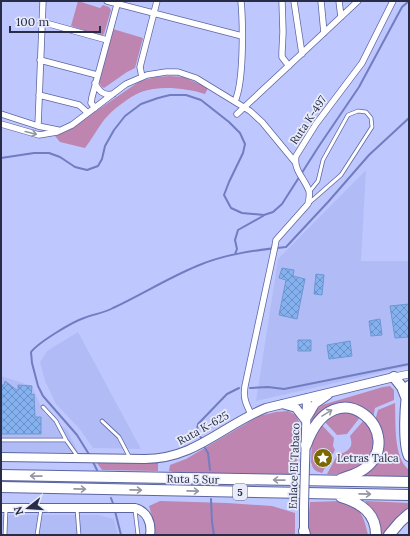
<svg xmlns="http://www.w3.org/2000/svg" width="410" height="536" font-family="Lora,serif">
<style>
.built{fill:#b1bcf7}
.green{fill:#bd85af}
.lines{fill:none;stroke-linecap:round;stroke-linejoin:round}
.stream{stroke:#727cc0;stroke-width:2}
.building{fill:url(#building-cross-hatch);stroke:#6e97d0}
.service-casing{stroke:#5c65a1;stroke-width:4.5}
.minor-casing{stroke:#5c65a1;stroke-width:7}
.tertiary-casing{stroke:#5c65a1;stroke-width:8}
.secondary-casing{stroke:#5c65a1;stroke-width:10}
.motorway-casing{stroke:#5c65a1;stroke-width:12}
.service{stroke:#fff;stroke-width:3}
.minor{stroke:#fff;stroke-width:5.5}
.tertiary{stroke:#fff;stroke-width:7}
.secondary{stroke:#fff;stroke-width:8}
.motorway{stroke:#fff;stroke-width:10}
.secondary-bridge-casing{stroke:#5c65a1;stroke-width:10;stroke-linecap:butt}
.secondary-bridge{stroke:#fff;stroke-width:8}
.oneway{stroke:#9496a2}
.labels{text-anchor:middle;stroke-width:3.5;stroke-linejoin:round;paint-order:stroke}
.shield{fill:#e8ebf9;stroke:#62657c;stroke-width:1}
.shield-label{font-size:10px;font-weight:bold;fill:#282c46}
.street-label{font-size:11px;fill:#282c46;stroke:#e8ebf9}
.poi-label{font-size:11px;fill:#282c46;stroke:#e8ebf9;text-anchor:start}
</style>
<defs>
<pattern id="building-cross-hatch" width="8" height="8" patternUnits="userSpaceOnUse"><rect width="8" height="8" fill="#84b1f0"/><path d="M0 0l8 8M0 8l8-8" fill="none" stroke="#6c90c4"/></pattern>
</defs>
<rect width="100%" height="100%" fill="#bec8fe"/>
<path class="built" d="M366 170 361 261H409V366L256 401 278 259Z
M78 332 141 449 93 448 79 428 56 404 45 381 40 362 47 351Z
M1 376 32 386 44 413 67 430 78 452H1Z
M1 515H99L114 519 118 535H1Z"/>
<path class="green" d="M78 1 100 8 103 5 109 7 111 10 104 34 101 36 71 26Z
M113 29 143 38 135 68 127 72 104 88 102 87 99 82Z
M170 76 184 77 208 88 205 94C186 88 160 85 141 92 129 97 112 110 104 120 97 129 92 139 85 148L60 142 55 136 67 131 140 81 156 77Z
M390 386 394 390V400L375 408 373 418 334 405 325 410 311 422 315 411 322 405 383 387Z
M395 403C396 423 393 457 409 470V476H364L374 466 380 456 375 421 378 410Z
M288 411 296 415 299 422 296 474H182L169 471 170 465 186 459 259 416 276 412Z
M344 411 361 416 347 434 337 435 324 421 327 417Z
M364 420C389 448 358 479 327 474L339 452 343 453C351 449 353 445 350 436Z
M321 424 334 438 333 446 335 450 322 473 316 471 313 468 311 462 312 438Z
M97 463H158V471L102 470Z
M160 501 227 503 272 506 295 513V535H155L154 523 149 506Z
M342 501C361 507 364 517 368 535H310L308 525 310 502Z
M365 501 409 503V509L385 535H380L375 513Z"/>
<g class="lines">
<path class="stream" d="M1 158 34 153H49L60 157 75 167 87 170 98 166 102 159 105 146 114 130 125 116 141 104 158 98 170 95H186L201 100 229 122 240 133 245 144 243 153 229 182 224 195 231 208 242 213 264 215 273 212 282 204 319 146 359 87 402 7 409 1
M235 254 237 249 235 240 238 230 263 216
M250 388 268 387 284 389 409 364
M201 438 197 430 198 424 227 394 239 388
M205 448 208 453 210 470
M90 456 77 435 43 396 38 386 32 363 31 352C39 342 72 322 84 318 94 314 104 313 113 308 141 295 168 278 197 266 225 254 256 250 286 247L328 202 369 155 409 118
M92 460 97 470
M111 498 114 506
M211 499 212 522 214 535
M115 511 121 535"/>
</g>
<path class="building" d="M282 268 294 270 293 276 305 279 297 319 279 315 286 280 279 278Z
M316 274 324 275 322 295 314 294Z
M409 304V337L395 338 390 306Z
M380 319 382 335 371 336 369 321Z
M298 340H311V351H298Z
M350 341 352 356 329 359 327 345Z
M5 381 18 391V385L32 386 31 395 34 394 35 417H41V434H1V385H4Z"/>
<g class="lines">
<g class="service-casing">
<path id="service" d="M309 203 341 175 372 127 371 118 366 112 358 111 348 115 323 160 318 181 310 191
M43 407 56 421 66 440
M102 421 119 437 130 458
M1 440H66L78 457
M77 509 79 535
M135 510 138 535
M5 535 6 509
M37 535 41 509"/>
</g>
<g class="minor-casing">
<path id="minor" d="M107 1 242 36
M282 1 283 32 282 52V57L289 66
M294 1 302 54
M321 1 324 33
M339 1 341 17
M42 22 107 40
M40 60 97 75
M142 77 140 67 157 1
M95 83C99 91 103 96 113 94
M39 95 79 105 88 113
M235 101C244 82 243 23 241 1
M95 108 91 103 92 97 118 1
M1 114 38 126 58 130
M237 114 358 1
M1 124 39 135 57 132 72 125 126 84 147 75 166 72H178L196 78 250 111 262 122 295 162
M38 126 43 1
M251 414C246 404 243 398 245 386L275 246 276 240 308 204C309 200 310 195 309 191 305 179 293 170 296 156L316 124 362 63 393 1"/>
</g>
<g class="tertiary-casing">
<path id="tertiary" d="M394 377 409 374"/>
</g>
<g class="secondary-casing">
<path id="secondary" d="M282 404 296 408 306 421
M308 416 315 404 328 395
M1 457 145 459C195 459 223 425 266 408L394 377
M305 465 307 398
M1 508H135C147 511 152 523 150 535
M304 535V506"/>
</g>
<g class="motorway-casing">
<path id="motorway" d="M394 377 402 387 406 397
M409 386C405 400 403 444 409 456
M306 445C335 364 410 435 364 469 357 474 349 476 341 479
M1 475 409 482
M1 487 409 495
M341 497C361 503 376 513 376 535
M304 531 305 535
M389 535 400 522 409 514"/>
</g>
<use href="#service" class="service"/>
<use href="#minor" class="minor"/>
<use href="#tertiary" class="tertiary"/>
<use href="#secondary" class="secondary"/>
<use href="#motorway" class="motorway"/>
<g class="secondary-bridge-casing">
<path id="secondary-bridge" d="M304 506 305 465"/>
</g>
<use href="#secondary-bridge" class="secondary-bridge"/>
</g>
<defs><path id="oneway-shaft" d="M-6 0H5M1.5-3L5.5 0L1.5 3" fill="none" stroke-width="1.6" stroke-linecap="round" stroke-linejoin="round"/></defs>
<g class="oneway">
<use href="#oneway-shaft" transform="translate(31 133) rotate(14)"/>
<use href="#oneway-shaft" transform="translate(327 413) rotate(-32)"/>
<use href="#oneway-shaft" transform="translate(36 476) rotate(-179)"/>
<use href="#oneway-shaft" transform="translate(279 480) rotate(-179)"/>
<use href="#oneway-shaft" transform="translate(80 489) rotate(1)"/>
<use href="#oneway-shaft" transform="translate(136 490) rotate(1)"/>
<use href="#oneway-shaft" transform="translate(193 491) rotate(1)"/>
<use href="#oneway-shaft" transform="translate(365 494) rotate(1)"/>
</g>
<defs>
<g id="sight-disc" transform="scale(1)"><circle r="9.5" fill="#7b6800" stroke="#e8ebf9"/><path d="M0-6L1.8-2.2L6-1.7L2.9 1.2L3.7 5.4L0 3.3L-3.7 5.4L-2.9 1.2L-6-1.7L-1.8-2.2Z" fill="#fff"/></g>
</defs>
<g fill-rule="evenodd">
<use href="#sight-disc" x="323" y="458"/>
</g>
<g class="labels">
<rect class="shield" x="233" y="484" width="14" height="16" rx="3"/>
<g class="shield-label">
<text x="240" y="496">5</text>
</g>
<g class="street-label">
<text transform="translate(308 120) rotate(-56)" y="4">Ruta K-497</text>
<text transform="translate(203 428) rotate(-29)" y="4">Ruta K-625</text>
<text transform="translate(294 466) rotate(-88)" y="4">Enlace El Tabaco</text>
<text transform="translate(193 479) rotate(1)" y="4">Ruta 5 Sur</text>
</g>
<g class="poi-label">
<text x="337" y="462">Letras Talca</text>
</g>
</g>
<rect width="410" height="536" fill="none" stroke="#282c46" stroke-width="4"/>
<g transform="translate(28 508) rotate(253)" stroke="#e8ebf9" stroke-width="3" paint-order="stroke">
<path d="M0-3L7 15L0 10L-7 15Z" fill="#282c46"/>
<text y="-6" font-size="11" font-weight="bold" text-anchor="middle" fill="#282c46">N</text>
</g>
<path d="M10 26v6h90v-6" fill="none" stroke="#282c46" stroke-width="2"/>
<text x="16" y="26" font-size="12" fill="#282c46" stroke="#e8ebf9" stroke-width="3" paint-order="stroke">100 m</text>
</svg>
